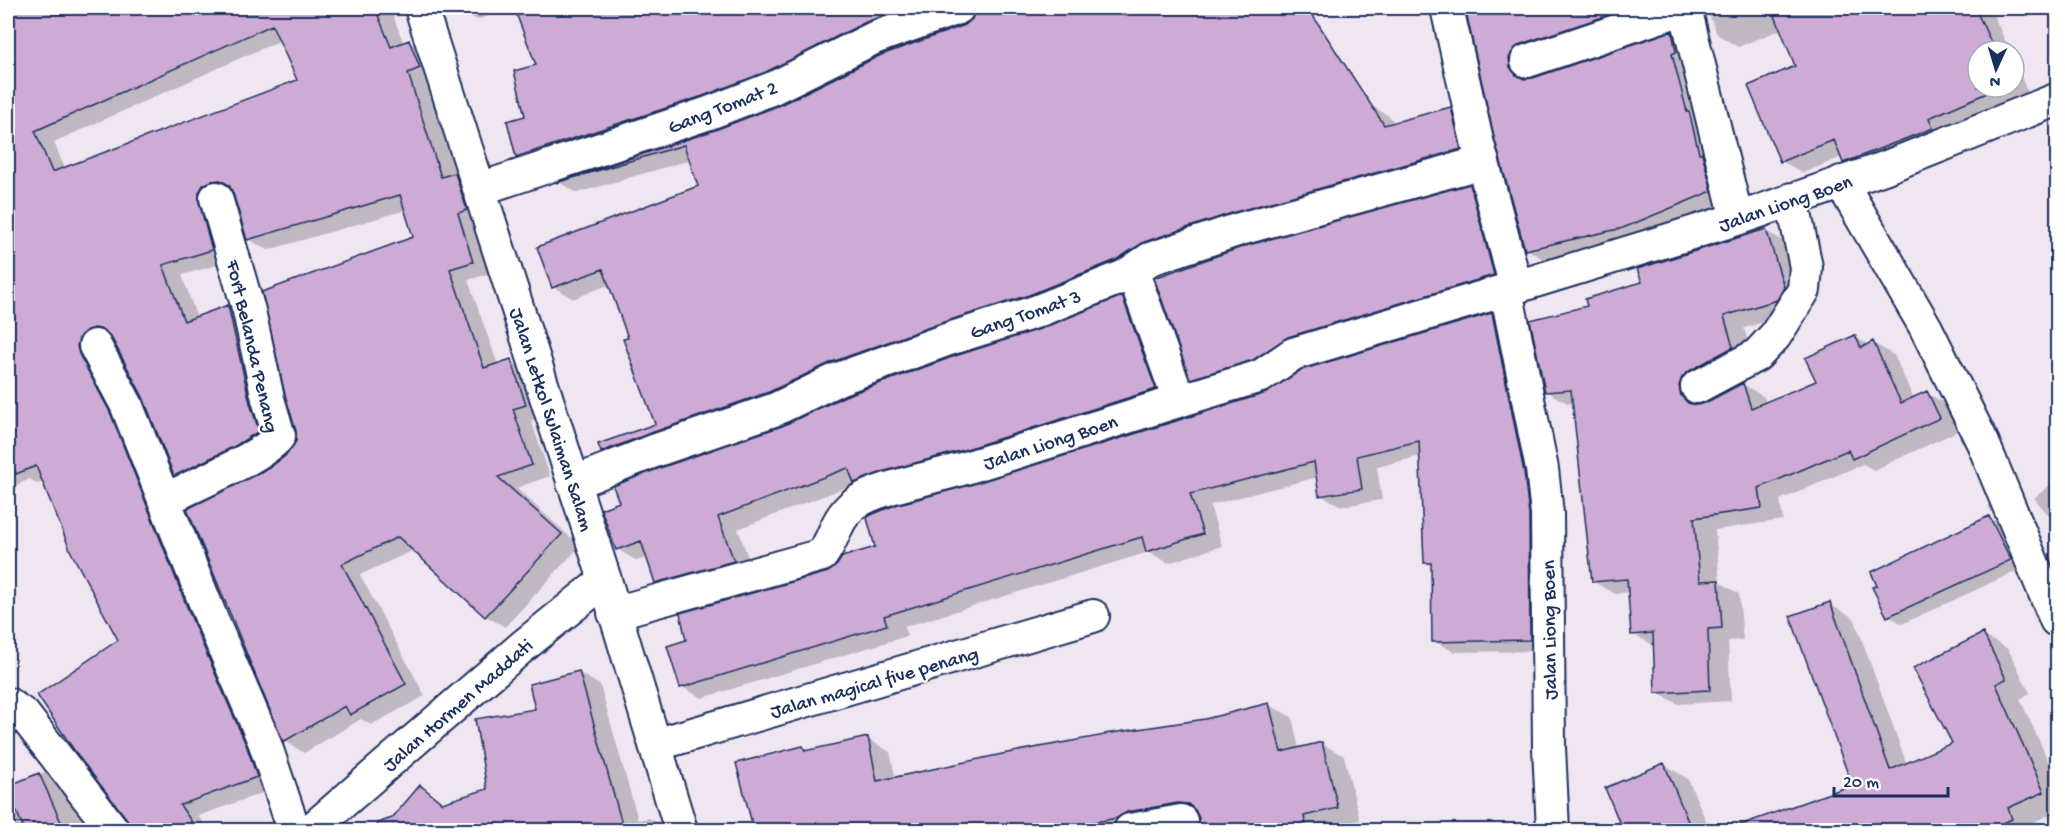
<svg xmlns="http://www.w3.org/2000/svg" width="2065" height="838" font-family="'Gochi Hand',sans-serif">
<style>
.shadow{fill:#0003;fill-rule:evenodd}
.building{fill:#cdabd5;stroke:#1b2f5e;stroke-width:1.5;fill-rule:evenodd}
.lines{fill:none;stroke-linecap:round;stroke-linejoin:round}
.street-casing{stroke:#1b2f5e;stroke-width:36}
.street{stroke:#fff;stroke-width:32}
.labels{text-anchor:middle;stroke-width:4.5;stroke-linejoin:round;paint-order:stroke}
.street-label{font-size:20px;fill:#1b2f5e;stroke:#fff}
</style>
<rect width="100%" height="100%" fill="#f0e6f2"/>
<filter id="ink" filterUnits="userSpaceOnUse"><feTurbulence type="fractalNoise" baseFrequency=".0167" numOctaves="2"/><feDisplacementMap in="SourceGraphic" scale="12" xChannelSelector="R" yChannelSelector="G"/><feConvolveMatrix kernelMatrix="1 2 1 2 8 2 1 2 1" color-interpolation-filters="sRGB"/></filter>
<g filter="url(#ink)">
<path class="shadow" d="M8 8H390L404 44 409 42 429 53 439 79 427 84 456 175 474 186 492 273 468 280 498 365 510 361 530 372 545 416 531 420 550 476 516 488 580 546 505 627 486 616 414 550 360 575 425 696 371 725 361 719 304 753 285 741 189 510 270 469 286 457 298 441 415 238 406 210 268 250 248 239 234 191 223 196 231 261 182 275 197 318 228 306 248 318 278 442 195 486 175 475 144 397 113 339 107 340 276 788 198 816 209 830H132L120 641 43 482 37 484 30 479 8 489ZM281 40 299 81 65 169 54 142Z
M457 8H511L477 20Z
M516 8H955L537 167 517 156 538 66Z
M977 8H1297L1341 115 1370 105 1389 116 1395 124 1451 109 1470 120 1479 160 1255 222 622 463 602 451 600 445 657 425 630 338 611 284 573 299 554 287 700 187 690 160 577 193 560 183 716 131 782 106 965 26 972 21 977 12Z
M1467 8H1684L1530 71 1531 80 1671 33 1693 45 1732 203 1645 240 1547 261 1526 249 1496 136Z
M1706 8H1990L2010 51H1978V87H2014V61L2029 95 1865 174 1844 162 1842 157 1803 173 1781 161 1797 66 1782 29 1738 47 1717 34Z
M1470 186 1488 196 1512 285 1210 388 1192 377Z
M1766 231 1787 243 1798 311 1744 328 1753 360 1700 399 1701 405 1743 384 1764 397 1766 403 1818 381 1855 337 1869 345 1873 343 1894 355 1914 399 1927 393 1948 405 1960 430 1874 470 1863 464 1780 500 1783 520 1715 530 1720 582 1739 594 1743 640 1728 641 1731 701 1678 704 1657 692 1655 646 1632 634 1629 592 1615 594 1594 582 1574 403H1567L1546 391 1589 307Z
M1122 298 1143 310 1175 401 876 494 857 483 738 529 753 572 677 594 657 582 648 557 637 561 617 549 783 427Z
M1492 315 1512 326 1550 651 1454 652 1434 641 1432 566 1425 562 1421 456 1377 467 1382 500 1341 506 1320 495 1318 477 1210 505 1222 546 1168 563 1149 552 904 627 907 636 702 698 682 687 688 641 877 548 971 487 1267 395Z
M2058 479V526L2034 498Z
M1989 518 2002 525 2023 568 1902 624 1888 616Z
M1829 604 1854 618 1907 765 1954 744 1983 635 2008 649 2030 693 2020 699 2058 782V811L2032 823 2035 830H1729L1854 786Z
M579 673 600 685 638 820 649 818 670 830H384L420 787 446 803 489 790 537 710Z
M1269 705 1292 717 1299 749 1322 744 1344 756 1360 820 1325 829 1326 830H1197L1200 816 1150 824 1140 830H754L803 747 810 751 868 739 890 752 896 779 1205 720Z
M1664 764 1688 779 1710 830H1600L1621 822Z
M44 772 64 783 100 830H8V788Z"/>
<path class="building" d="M8 8H375L391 47 409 40 420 68 408 73 441 177 455 173 467 210 458 213 473 262 450 269 484 368 511 359 526 405 513 409 532 465 498 477 562 534 485 617 398 537 342 564 406 684 350 715 345 706 283 742 187 509 269 468 285 456 296 441V431L285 395 262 292 413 237 400 195 247 240 233 193 229 185 220 180 212 181 203 185 199 193V202L212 250 163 265 184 321 228 305 250 403 259 431 235 446 174 476 143 397 111 337 104 330 95 328 87 330 80 336 77 346 79 354 110 412 195 627 247 747 257 777 180 805 198 831H131L127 819 78 756 37 695 118 640 71 552 36 466 16 474 8 452ZM272 25 297 80 52 172 35 131Z
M514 8H906L866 22 766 72 703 96 516 157 507 121 525 116 514 71 536 65Z
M975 8H1308L1384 125 1451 107 1461 149 1235 212 1144 242 1116 260 1029 295 944 322 832 362 769 392 648 434 601 452 598 444 655 424 623 339 628 338 603 269 552 288 537 247 698 186 684 145 556 183 715 130 780 105 881 55 965 25 972 19Z
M1465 8H1630L1521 44 1514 49 1509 58 1510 67 1516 75 1524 79 1533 78 1672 31 1676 52 1672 54 1687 112 1689 111 1699 153H1702L1712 191 1623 228 1525 250 1494 137Z
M1772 8H1975L1995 51H1978V87H2001L1929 118 1933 128 1843 163 1834 140 1780 162 1748 86 1795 66Z
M1470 184 1494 275 1288 337 1253 360 1190 379 1154 278 1245 246Z
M1766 229 1784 287 1777 300 1724 316 1733 347 1689 371 1682 377 1679 386 1681 396 1688 403 1697 405 1705 403 1743 383 1751 408 1816 381 1805 358 1855 335 1861 348 1873 341 1901 403 1927 391 1940 418 1852 459 1848 450 1759 488 1762 508 1694 518 1700 581 1719 580 1722 628 1708 629 1710 690 1655 693 1653 633 1631 635 1627 579 1592 582 1571 390 1545 392 1530 320 1587 306 1585 299 1642 282 1637 269Z
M1122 296 1156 389 960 451 885 471 854 483 848 468 718 517 734 561 655 583 641 541 616 550 601 509 619 502 613 486 660 468 782 426 845 396 955 356 1040 329Z
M1492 313 1524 472 1529 515 1530 640 1432 642 1431 563H1424L1419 441 1357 456 1362 489 1319 496 1314 462 1190 494 1203 534 1146 552 1142 537 884 616 887 625 680 688 667 646 686 640 680 613 828 572 837 565 842 557 875 547 867 518 871 515 895 505 970 485 1266 393 1301 370Z
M1989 516 2011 560 1887 617 1872 587 1877 586 1871 572Z
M1830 602 1890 770 1952 743 1913 668 1983 633 2006 679 1996 684 2044 792 2008 808 2012 819 1986 831H1737V826L1852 785 1790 616Z
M579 671 624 831H378L377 823 392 818 420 785 442 803 487 789 475 719 535 709 529 684Z
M1269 703 1281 752 1322 742 1338 808 1304 816 1307 831H1196L1199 818 1195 810 1188 804 1178 803 1127 812 1117 818 1046 831H754L736 763 803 746 805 751 868 737 877 781 1007 753 1105 735V734L1205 719Z
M1664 763 1692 831H1623L1605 788Z
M39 773 65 831H25L8 792V786Z"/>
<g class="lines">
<g class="street-casing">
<path id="street" d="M421 8 605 580 681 830
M1447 8 1477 141 1516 287
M1685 8 1737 219
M1527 61 1685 8
M1841 182 1926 328 1983 443 2056 620
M480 189 709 113 773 88 874 38 958 8
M1133 273 1179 400
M95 346 126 404 212 620 264 741 294 830
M1697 387 1757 355 1775 336 1804 290 1806 267 1792 199
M573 483 654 451 776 409 838 379 949 339 1035 312 1125 276 1150 259 1240 229 1483 162
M164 500C187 489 268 454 279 436L268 399 249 311 216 198
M614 613 822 555C835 538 835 520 853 505 873 488 937 477 965 468 1064 438 1162 405 1261 376L1293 354 1506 290
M8 704 24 715 113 830
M655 745 1093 616
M311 830 522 647 605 580
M1130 830 1181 821
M1553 830 1549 748 1547 514 1542 469 1506 290 1737 219 1884 168 2058 99"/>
</g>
<use href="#street" class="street"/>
</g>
</g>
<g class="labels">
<g class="street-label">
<text transform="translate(722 106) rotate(-21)" y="7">Gang Tomat 2</text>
<text transform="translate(1785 202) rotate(-19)" y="7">Jalan Liong Boen</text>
<text transform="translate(1025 313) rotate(-19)" y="7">Gang Tomat 3</text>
<text transform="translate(254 346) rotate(77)" y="7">Fort Belanda Penang</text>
<text transform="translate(553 419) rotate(72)" y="7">Jalan Letkol Sulaiman Salam</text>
<text transform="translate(1050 441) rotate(-18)" y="7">Jalan Liong Boen</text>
<text transform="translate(1548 630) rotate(-91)" y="7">Jalan Liong Boen</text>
<text transform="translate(874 681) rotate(-16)" y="7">Jalan magical five penang</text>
<text transform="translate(457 704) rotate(-41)" y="7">Jalan Hormen Maddati</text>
</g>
</g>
<rect width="2065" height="838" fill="none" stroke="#fff" stroke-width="30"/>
<rect x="15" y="15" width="2035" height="808" fill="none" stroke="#1b2f5e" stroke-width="2" filter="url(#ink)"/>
<g transform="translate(1996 69) rotate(184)"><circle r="28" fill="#ffffff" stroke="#a4acbf" stroke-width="1.5"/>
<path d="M0-4.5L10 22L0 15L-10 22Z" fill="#1b2f5e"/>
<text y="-9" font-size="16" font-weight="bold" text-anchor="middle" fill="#1b2f5e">N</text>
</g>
<path d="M1834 787v9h114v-9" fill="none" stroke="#1b2f5e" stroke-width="3"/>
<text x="1843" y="787" font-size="18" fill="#1b2f5e" stroke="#ffffff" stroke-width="4.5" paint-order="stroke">20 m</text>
</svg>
